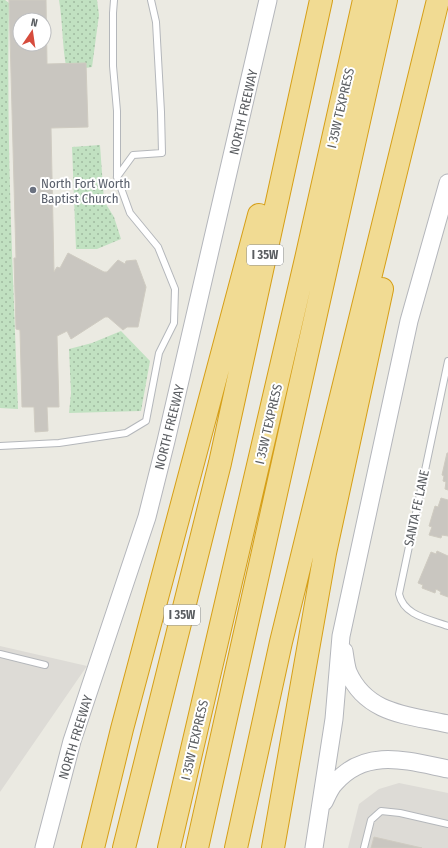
<svg xmlns="http://www.w3.org/2000/svg" width="448" height="848" font-family="'Fira Sans Condensed',sans-serif">
<style>
.industrial{fill:#dddbd6}
.grass{fill:url(#grass-dots)}
.building{fill:#c9c6c0;stroke:#cfcbc1;fill-rule:evenodd}
.lines{fill:none;stroke-linecap:round;stroke-linejoin:round}
.lane-casing{stroke:#b4b7bb;stroke-width:8}
.secondary-casing{stroke:#b4b6bb;stroke-width:19}
.highway-casing{stroke:#d69f17;stroke-width:24}
.lane{stroke:#fff;stroke-width:6}
.secondary{stroke:#fff;stroke-width:17}
.highway{stroke:#f1db93;stroke-width:22}
.worship-dot{fill:#6b7280;stroke:#fff;stroke-width:1.5}
.labels{text-anchor:middle;stroke-width:4;stroke-linejoin:round;paint-order:stroke}
.shield{fill:#fff;stroke:#8c8e90;stroke-width:1}
.shield-label{font-size:12px;font-weight:bold;fill:#5a5d61}
.street-label{font-size:13px;fill:#5a5d61;stroke:#fff}
.worship-label{font-size:13px;fill:#5b616d;stroke:#fff;text-anchor:start}
</style>
<defs>
<pattern id="grass-dots" width="8" height="8" patternUnits="userSpaceOnUse"><rect width="8" height="8" fill="#c1e1c1"/><path d="M2 2h.1M6 6h.1" fill="none" stroke="#a0baa0" stroke-width="1.8" stroke-linecap="round"/></pattern>
</defs>
<rect width="100%" height="100%" fill="#ebeae2"/>
<path class="industrial" d="M0 646 87 666 0 792Z
M399 783 448 793V848H348L359 804 379 789Z"/>
<path class="grass" d="M0 0H5L9 3C6 138 13 274 18 409L0 408Z
M59 0H97L99 15 92 67 67 71C62 47 63 24 59 0Z
M100 145 104 201 114 217 121 239 97 249H76L72 147Z
M121 331 150 361 141 411 69 413 71 393 69 349 92 343Z"/>
<path class="building" d="M9 0H46L47 64 86 63 88 127 51 128 54 272 57 267 60 268 68 253 104 272H107L118 260 125 264 126 261 136 260 146 287 138 327H127L123 330 108 317H105L71 339 67 331 57 336 59 407H47L48 431 35 432 34 407H22L20 330 16 329 14 258H16ZM20 20H44V44H20Z
M447 453H448V490L445 489 446 482 443 481 444 476 442 475Z
M441 498 448 500V536L442 535 441 538 429 535 432 527 429 526 435 506 438 507Z
M437 551 448 556V597L440 594 441 592 436 589 435 593 422 588 423 585 418 583 431 552 436 554Z
M374 837 422 848H371Z"/>
<g class="lines">
<g class="lane-casing">
<path id="lane" d="M117 177 133 155 162 153 161 112 156 22 151 0
M448 361 399 594C404 616 429 619 448 626
M0 446 59 443 126 433 146 421 159 353 174 323 175 289 158 247 130 213 117 177V111L113 66V13L114 0
M0 654 45 665
M364 848 371 820 381 811 400 813 448 824"/>
</g>
<g class="secondary-casing">
<path id="secondary" d="M344 651C345 658 346 666 348 672 367 715 409 715 448 724
M324 802C327 796 330 788 335 783 366 747 408 761 448 769
M44 848 72 741 147 517 166 441 268 0
M314 848 334 719 341 636 409 321 448 183"/>
</g>
<g class="highway-casing">
<path id="highway" d="M93 848 122 729 259 215
M124 848 220 463 321 0
M169 848 306 259 364 0
M197 848 386 0
M236 848 281 642 438 0
M273 848 325 553 382 289"/>
</g>
<use href="#lane" class="lane"/>
<use href="#secondary" class="secondary"/>
<use href="#highway" class="highway"/>
</g>
<circle class="worship-dot" cx="33" cy="190" r="4"/>
<g class="labels">
<g class="shield">
<rect x="247" y="245" width="36" height="20" rx="3"/>
<rect x="164" y="605" width="36" height="20" rx="3"/>
</g>
<g class="shield-label">
<text x="265" y="259">I 35W</text>
<text x="182" y="619">I 35W</text>
</g>
<g class="street-label">
<text transform="translate(340 108) rotate(-77)" y="5">I 35W TEXPRESS</text>
<text transform="translate(243 112) rotate(-77)" y="5">NORTH FREEWAY</text>
<text transform="translate(268 424) rotate(-77)" y="5">I 35W TEXPRESS</text>
<text transform="translate(169 427) rotate(-76)" y="5">NORTH FREEWAY</text>
<text transform="translate(416 508) rotate(-78)" y="5">SANTA FE LANE</text>
<text transform="translate(75 737) rotate(-73)" y="5">NORTH FREEWAY</text>
<text transform="translate(194 740) rotate(-77)" y="5">I 35W TEXPRESS</text>
</g>
<g class="worship-label">
<text x="41" y="188">North Fort Worth<tspan x="41" dy="15">Baptist Church</tspan></text>
</g>
</g>
<g transform="translate(32 32) rotate(13)"><circle r="19" fill="#ffffff" stroke="#bdbec0"/>
<path d="M0-3L7 15L0 10L-7 15Z" fill="#d64c3d"/>
<text y="-6" font-size="11" font-weight="bold" text-anchor="middle" fill="#5a5d61">N</text>
</g>
</svg>
